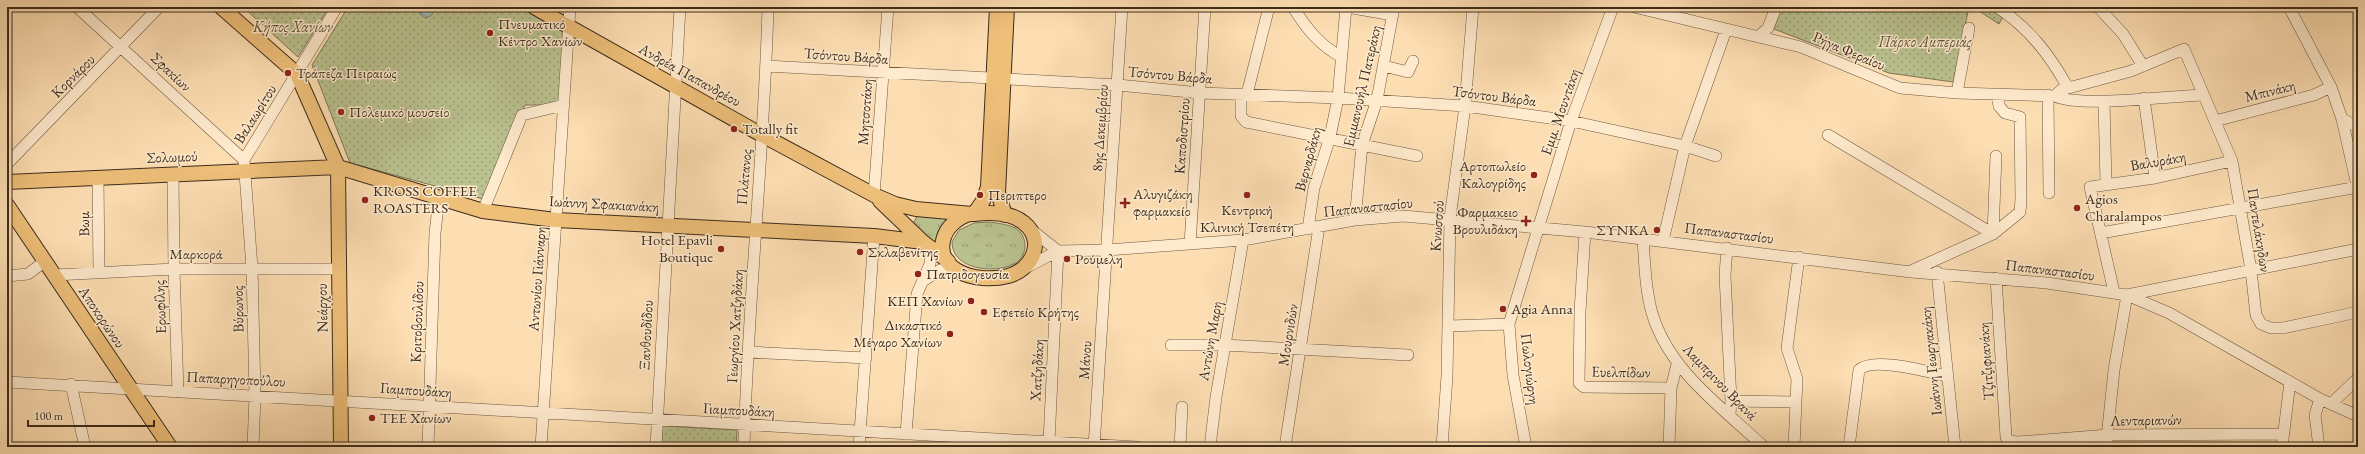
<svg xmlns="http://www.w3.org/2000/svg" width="2365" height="454" font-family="'EB Garamond',serif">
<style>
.grass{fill:url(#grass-tufts);stroke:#7c7756}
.park{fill:url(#park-dots);stroke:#7c7756}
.water{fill:url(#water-waves);stroke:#7a8179}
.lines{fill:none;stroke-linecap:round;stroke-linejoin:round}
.minor-casing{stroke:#6d5842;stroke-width:12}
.major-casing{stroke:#3d2c1d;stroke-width:16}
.minor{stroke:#feeacd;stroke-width:11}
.major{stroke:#eebf79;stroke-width:14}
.poi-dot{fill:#8f2418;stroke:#feeacd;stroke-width:1.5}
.labels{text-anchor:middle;stroke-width:3;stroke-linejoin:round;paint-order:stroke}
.poi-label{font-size:15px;fill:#3d2c1d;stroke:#feeacd;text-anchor:start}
.park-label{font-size:15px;font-style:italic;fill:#5c523a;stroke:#feeacd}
.street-label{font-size:15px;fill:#3d2c1d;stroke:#feeacd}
</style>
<defs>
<pattern id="grass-tufts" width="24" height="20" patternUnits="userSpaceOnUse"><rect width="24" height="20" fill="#bac290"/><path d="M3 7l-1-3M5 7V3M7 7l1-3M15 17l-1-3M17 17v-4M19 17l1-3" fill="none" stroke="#989e75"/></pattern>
<pattern id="park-dots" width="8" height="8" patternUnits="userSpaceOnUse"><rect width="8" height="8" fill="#bac290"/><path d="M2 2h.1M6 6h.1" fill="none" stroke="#989e75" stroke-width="1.8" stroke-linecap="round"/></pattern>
<pattern id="water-waves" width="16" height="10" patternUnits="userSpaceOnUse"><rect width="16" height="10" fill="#a3bab6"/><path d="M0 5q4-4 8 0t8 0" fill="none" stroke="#869793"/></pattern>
</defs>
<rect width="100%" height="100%" fill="#fddeb2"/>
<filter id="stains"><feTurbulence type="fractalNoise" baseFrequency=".005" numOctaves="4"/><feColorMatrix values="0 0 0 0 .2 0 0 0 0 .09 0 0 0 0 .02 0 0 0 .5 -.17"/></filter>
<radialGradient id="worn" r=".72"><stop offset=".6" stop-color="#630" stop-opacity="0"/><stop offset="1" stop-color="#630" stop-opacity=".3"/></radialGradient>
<path class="grass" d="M928 215H953L939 249 913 224 917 216Z
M988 222C997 223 1007 224 1015 228 1029 236 1028 257 1014 264 995 274 952 270 952 242L959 230 974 223Z"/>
<path class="park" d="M243 7H329L298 57Z
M348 7H527L568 30 560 105H525L483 199 350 163 312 65Z
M1781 7H1969L1953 82 1889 73 1774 29Z
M1973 7H1988L2003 16 1999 24Z
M662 426 737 430 736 447H661Z"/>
<path class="water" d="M416 7H434C434 13 431 17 425 18L420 14Z"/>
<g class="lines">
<g class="minor-casing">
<path id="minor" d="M77 7 244 160
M1293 7C1306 28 1320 46 1342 57
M1347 7 1393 15
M1634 7 1801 47 1900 88 1957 93 2055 96C2080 108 2170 96 2203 95
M1997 7C2029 28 2050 55 2068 88
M2098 7 2123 34 2143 66
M2289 7 2331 87 2342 119 2358 190
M1758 37 1768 28 1776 7
M766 66 1118 85 1200 93 1338 98 1465 106 1571 121 1685 146 1716 156
M1384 66 1408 72 1413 61
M1957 93 1969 28
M1241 94V116L1246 122 1417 156
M1247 94 1269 7
M2048 95 2049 193
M2055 96 2061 90 2131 71 2184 49 2232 161 2251 270 2256 315 2261 324 2271 328H2283L2358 312
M2144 98 2155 178
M2104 101 2106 184
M2342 119 2358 127
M2215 121 2314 95 2331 87
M1828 135 1993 234 1996 156
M7 164 159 7
M173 174 174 269 178 392
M98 177 99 272
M874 195 888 7
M483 211 522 115 564 105
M1355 220 1362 145 1377 100 1394 7
M1029 228 1058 251
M1308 229 1314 188 1330 137 1338 98 1346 7
M1585 232 1580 312 1579 383 1584 387 1671 388
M2101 233 2358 187
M1643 240C1645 264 1645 289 1652 313 1669 371 1722 407 1764 447
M1663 241 1685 146 1726 30
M1190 244 1205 7
M1727 248 1725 275 1731 401 1730 414
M1025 268 1058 251 1107 250 1243 240 1355 220 1403 216 1585 232 1911 272 2047 283 2127 295 2169 313 2320 399 2358 416
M1913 270 1993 234 2020 212 2021 199 2020 117 2005 113 1999 106 1997 95
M1937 272 1955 447
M54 275 174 269H338
M7 276 28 274 45 261
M1996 278 2006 437 2009 441 2018 442 2108 435 2284 434
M923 281 940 270 955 268
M2114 292 2090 187 2155 178 2232 161
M2127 295 2358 249
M1449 326 1509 324
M1171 345H1224L1408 355
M749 352 866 358
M7 382 1137 447
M71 384 85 447
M1731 401 1796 402
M2331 404 2358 378
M906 434 917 294 930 264 932 250
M1049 442 1058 251
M253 447 255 395 252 268 244 160 337 7
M428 447 435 233 439 198
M541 447 570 7
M656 447 680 7
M744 447C748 300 764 154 768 7
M859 447 874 236
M1094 447 1122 7
M1180 447 1182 407
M1210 447 1216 397 1243 240
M1285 447 1319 227
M1442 447 1447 376 1450 218 1465 106 1473 7
M1526 447 1513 375 1509 324 1571 121 1613 7
M1669 447 1671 388 1677 364
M1794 447 1797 379 1787 348 1799 257
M1849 447 1859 370C1872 356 1929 372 1946 376
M2106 447 2114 370 2127 295
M2282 447 2290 382
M2319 447 2315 415 2320 399"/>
</g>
<g class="major-casing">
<path id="major" d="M221 7 297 74 338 167 341 447
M534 7 762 135 874 195 895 204 916 209 972 214
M7 182 338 167 483 211 556 220 874 236 923 242
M880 201 923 242 948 261
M7 205 170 447
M970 214C943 221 930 255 958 271 972 279 993 280 1008 276 1032 270 1046 241 1024 223 1011 212 990 212 974 214
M974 214 983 201 988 187 997 7
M1005 215 998 193 1007 7"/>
</g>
<use href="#minor" class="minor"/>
<use href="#major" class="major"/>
</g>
<g class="poi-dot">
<circle cx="490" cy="33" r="4"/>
<circle cx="288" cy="73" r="4"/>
<circle cx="341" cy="112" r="4"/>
<circle cx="734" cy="129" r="4"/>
<circle cx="1534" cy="175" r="4"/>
<circle cx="980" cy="195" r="4"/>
<circle cx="1247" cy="195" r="4"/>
<circle cx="365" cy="200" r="4"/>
<path d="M1123 197h4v4h4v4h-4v4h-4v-4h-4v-4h4z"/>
<circle cx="2077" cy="208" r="4"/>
<path d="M1524 215h4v4h4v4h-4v4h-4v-4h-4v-4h4z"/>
<circle cx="1657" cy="230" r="4"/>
<circle cx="721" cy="249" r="4"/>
<circle cx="860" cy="252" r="4"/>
<circle cx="1067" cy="259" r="4"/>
<circle cx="918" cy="274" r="4"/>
<circle cx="971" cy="301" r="4"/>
<circle cx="1503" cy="309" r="4"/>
<circle cx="984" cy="312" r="4"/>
<circle cx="950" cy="334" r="4"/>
<circle cx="372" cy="418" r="4"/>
</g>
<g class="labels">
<g class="poi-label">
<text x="498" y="29">Πνευματικό<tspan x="498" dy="17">Κέντρο Χανίων</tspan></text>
<text x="296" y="78">Τράπεζα Πειραιώς</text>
<text x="349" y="117">Πολεμικό μουσείο</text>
<text x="742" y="134">Totally fit</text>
<text x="1526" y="171" text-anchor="end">Αρτοπωλείο<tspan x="1526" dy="17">Καλογρίδης</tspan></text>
<text x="373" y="196">KROSS COFFEE<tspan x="373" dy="17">ROASTERS</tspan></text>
<text x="1133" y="199">Αλυγιζάκη<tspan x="1133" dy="17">φαρμακείο</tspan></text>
<text x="988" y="200">Περιπτερο</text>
<text x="2085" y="204">Agios<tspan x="2085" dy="17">Charalampos</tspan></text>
<text x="1247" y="215" text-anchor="middle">Κεντρική<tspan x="1247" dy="17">Κλινική Τσεπέτη</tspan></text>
<text x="1518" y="217" text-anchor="end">Φαρμακειο<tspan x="1518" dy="17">Βρουλιδάκη</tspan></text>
<text x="1649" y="235" text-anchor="end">ΣΥΝΚΑ</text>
<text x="713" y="245" text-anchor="end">Hotel Epavli<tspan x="713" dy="17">Boutique</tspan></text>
<text x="868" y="257">Σκλαβενίτης</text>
<text x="1075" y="264">Ρούμελη</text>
<text x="926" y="279">Πατριδογευσία</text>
<text x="963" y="306" text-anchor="end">ΚΕΠ Χανίων</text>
<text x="1511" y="314">Agia Anna</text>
<text x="992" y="317">Εφετείο Κρήτης</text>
<text x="942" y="330" text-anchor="end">Δικαστικό<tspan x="942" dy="17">Μέγαρο Χανίων</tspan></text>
<text x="380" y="423">ΤΕΕ Χανίων</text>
</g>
<g class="park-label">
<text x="293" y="32">Κήπος Χανίων</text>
<text x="1925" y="47">Πάρκο Αμπεριάς</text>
</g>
<g class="street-label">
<text transform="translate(1849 51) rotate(23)" y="5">Ρήγα Φεραίου</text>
<text transform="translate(846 56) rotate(4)" y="5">Τσόντου Βάρδα</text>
<text transform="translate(171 72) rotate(43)" y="5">Σφακίων</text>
<text transform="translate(690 75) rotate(29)" y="5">Ανδρέα Παπανδρέου</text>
<text transform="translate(1170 75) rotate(5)" y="5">Τσόντου Βάρδα</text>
<text transform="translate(73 76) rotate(-45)" y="5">Κορνάρου</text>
<text transform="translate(1362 86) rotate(-77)" y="5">Εμμανουήλ Πατεράκη</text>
<text transform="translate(2270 91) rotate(-14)" y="5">Μπινάκη</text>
<text transform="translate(1494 96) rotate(7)" y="5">Τσόντου Βάρδα</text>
<text transform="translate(865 112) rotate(-86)" y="5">Μητσοτάκη</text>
<text transform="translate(1560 112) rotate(-71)" y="5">Εμμ. Μουντάκη</text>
<text transform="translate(255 114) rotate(-58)" y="5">Βαλαωρίτου</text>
<text transform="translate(1100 128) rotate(-86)" y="5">8ης Δεκεμβρίου</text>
<text transform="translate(1182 136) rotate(-86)" y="5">Καποδιστρίου</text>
<text transform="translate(172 157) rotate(-2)" y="5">Σολωμού</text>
<text transform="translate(1308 159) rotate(-75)" y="5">Βερναρδάκη</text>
<text transform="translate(2158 161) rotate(-10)" y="5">Βαλυράκη</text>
<text transform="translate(744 177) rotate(-85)" y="5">Πλάτανος</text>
<text transform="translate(604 204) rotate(3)" y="5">Ιωάννη Σφακιανάκη</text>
<text transform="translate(1368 207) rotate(-6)" y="5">Παπαναστασίου</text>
<text transform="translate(84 224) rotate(-91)" y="5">Βωμ</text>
<text transform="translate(1437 226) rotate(-86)" y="5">Κνωσσού</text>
<text transform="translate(2259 230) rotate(81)" y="5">Παντελάκηδων</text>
<text transform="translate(1729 233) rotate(7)" y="5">Παπαναστασίου</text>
<text x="196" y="259">Μαρκορά</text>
<text transform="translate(2050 270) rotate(7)" y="5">Παπαναστασίου</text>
<text transform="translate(537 279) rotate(-86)" y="5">Αντωνίου Γιάνναρη</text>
<text transform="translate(160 307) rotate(-92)" y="5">Ερωφίλης</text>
<text transform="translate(322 308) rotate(-91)" y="5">Νεάρχου</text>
<text transform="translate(238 309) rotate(-91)" y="5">Βύρωνος</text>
<text transform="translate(102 317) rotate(56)" y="5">Αποκορώνου</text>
<text transform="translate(417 322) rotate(-88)" y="5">Κριτοβουλίδου</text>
<text transform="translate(735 326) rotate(-87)" y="5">Γεωργίου Χατζηδάκη</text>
<text transform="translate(646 335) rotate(-87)" y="5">Ξανθουδίδου</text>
<text transform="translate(1288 335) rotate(-81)" y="5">Μουρνιδών</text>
<text transform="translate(1210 341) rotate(-80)" y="5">Αντώνη Μαρη</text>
<text transform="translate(1085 360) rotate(-86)" y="5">Μάνου</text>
<text transform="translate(1931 361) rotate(-96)" y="5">Ιωάννη Γεωργακάκη</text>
<text transform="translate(1986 361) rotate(-94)" y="5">Τζιτζιφιανάκη</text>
<text transform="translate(1530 369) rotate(83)" y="5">Πωλογιώργη</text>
<text transform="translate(1037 370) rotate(-87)" y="5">Χατζηδάκη</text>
<text transform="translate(1621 372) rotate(1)" y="5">Ευελπίδων</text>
<text transform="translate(236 379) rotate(3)" y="5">Παπαρηγοπούλου</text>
<text transform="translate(1720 382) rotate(46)" y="5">Λαμπρινου Βρανά</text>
<text transform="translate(416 390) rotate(4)" y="5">Γιαμπουδάκη</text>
<text transform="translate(739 410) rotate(3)" y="5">Γιαμπουδάκη</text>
<text transform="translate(2146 420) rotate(-1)" y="5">Λενταριανών</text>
</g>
</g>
<rect width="2365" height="454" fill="none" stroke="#fddeb2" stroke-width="24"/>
<rect x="8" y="8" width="2349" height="438" fill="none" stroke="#3d2c1d" stroke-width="2"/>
<rect x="12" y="12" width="2341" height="430" fill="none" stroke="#3d2c1d"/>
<path d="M28 420v6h126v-6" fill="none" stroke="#3d2c1d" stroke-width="2"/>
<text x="34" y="420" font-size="12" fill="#3d2c1d" stroke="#feeacd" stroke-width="3" paint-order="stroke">100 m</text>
<rect width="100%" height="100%" filter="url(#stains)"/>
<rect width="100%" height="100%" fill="url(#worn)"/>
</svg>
